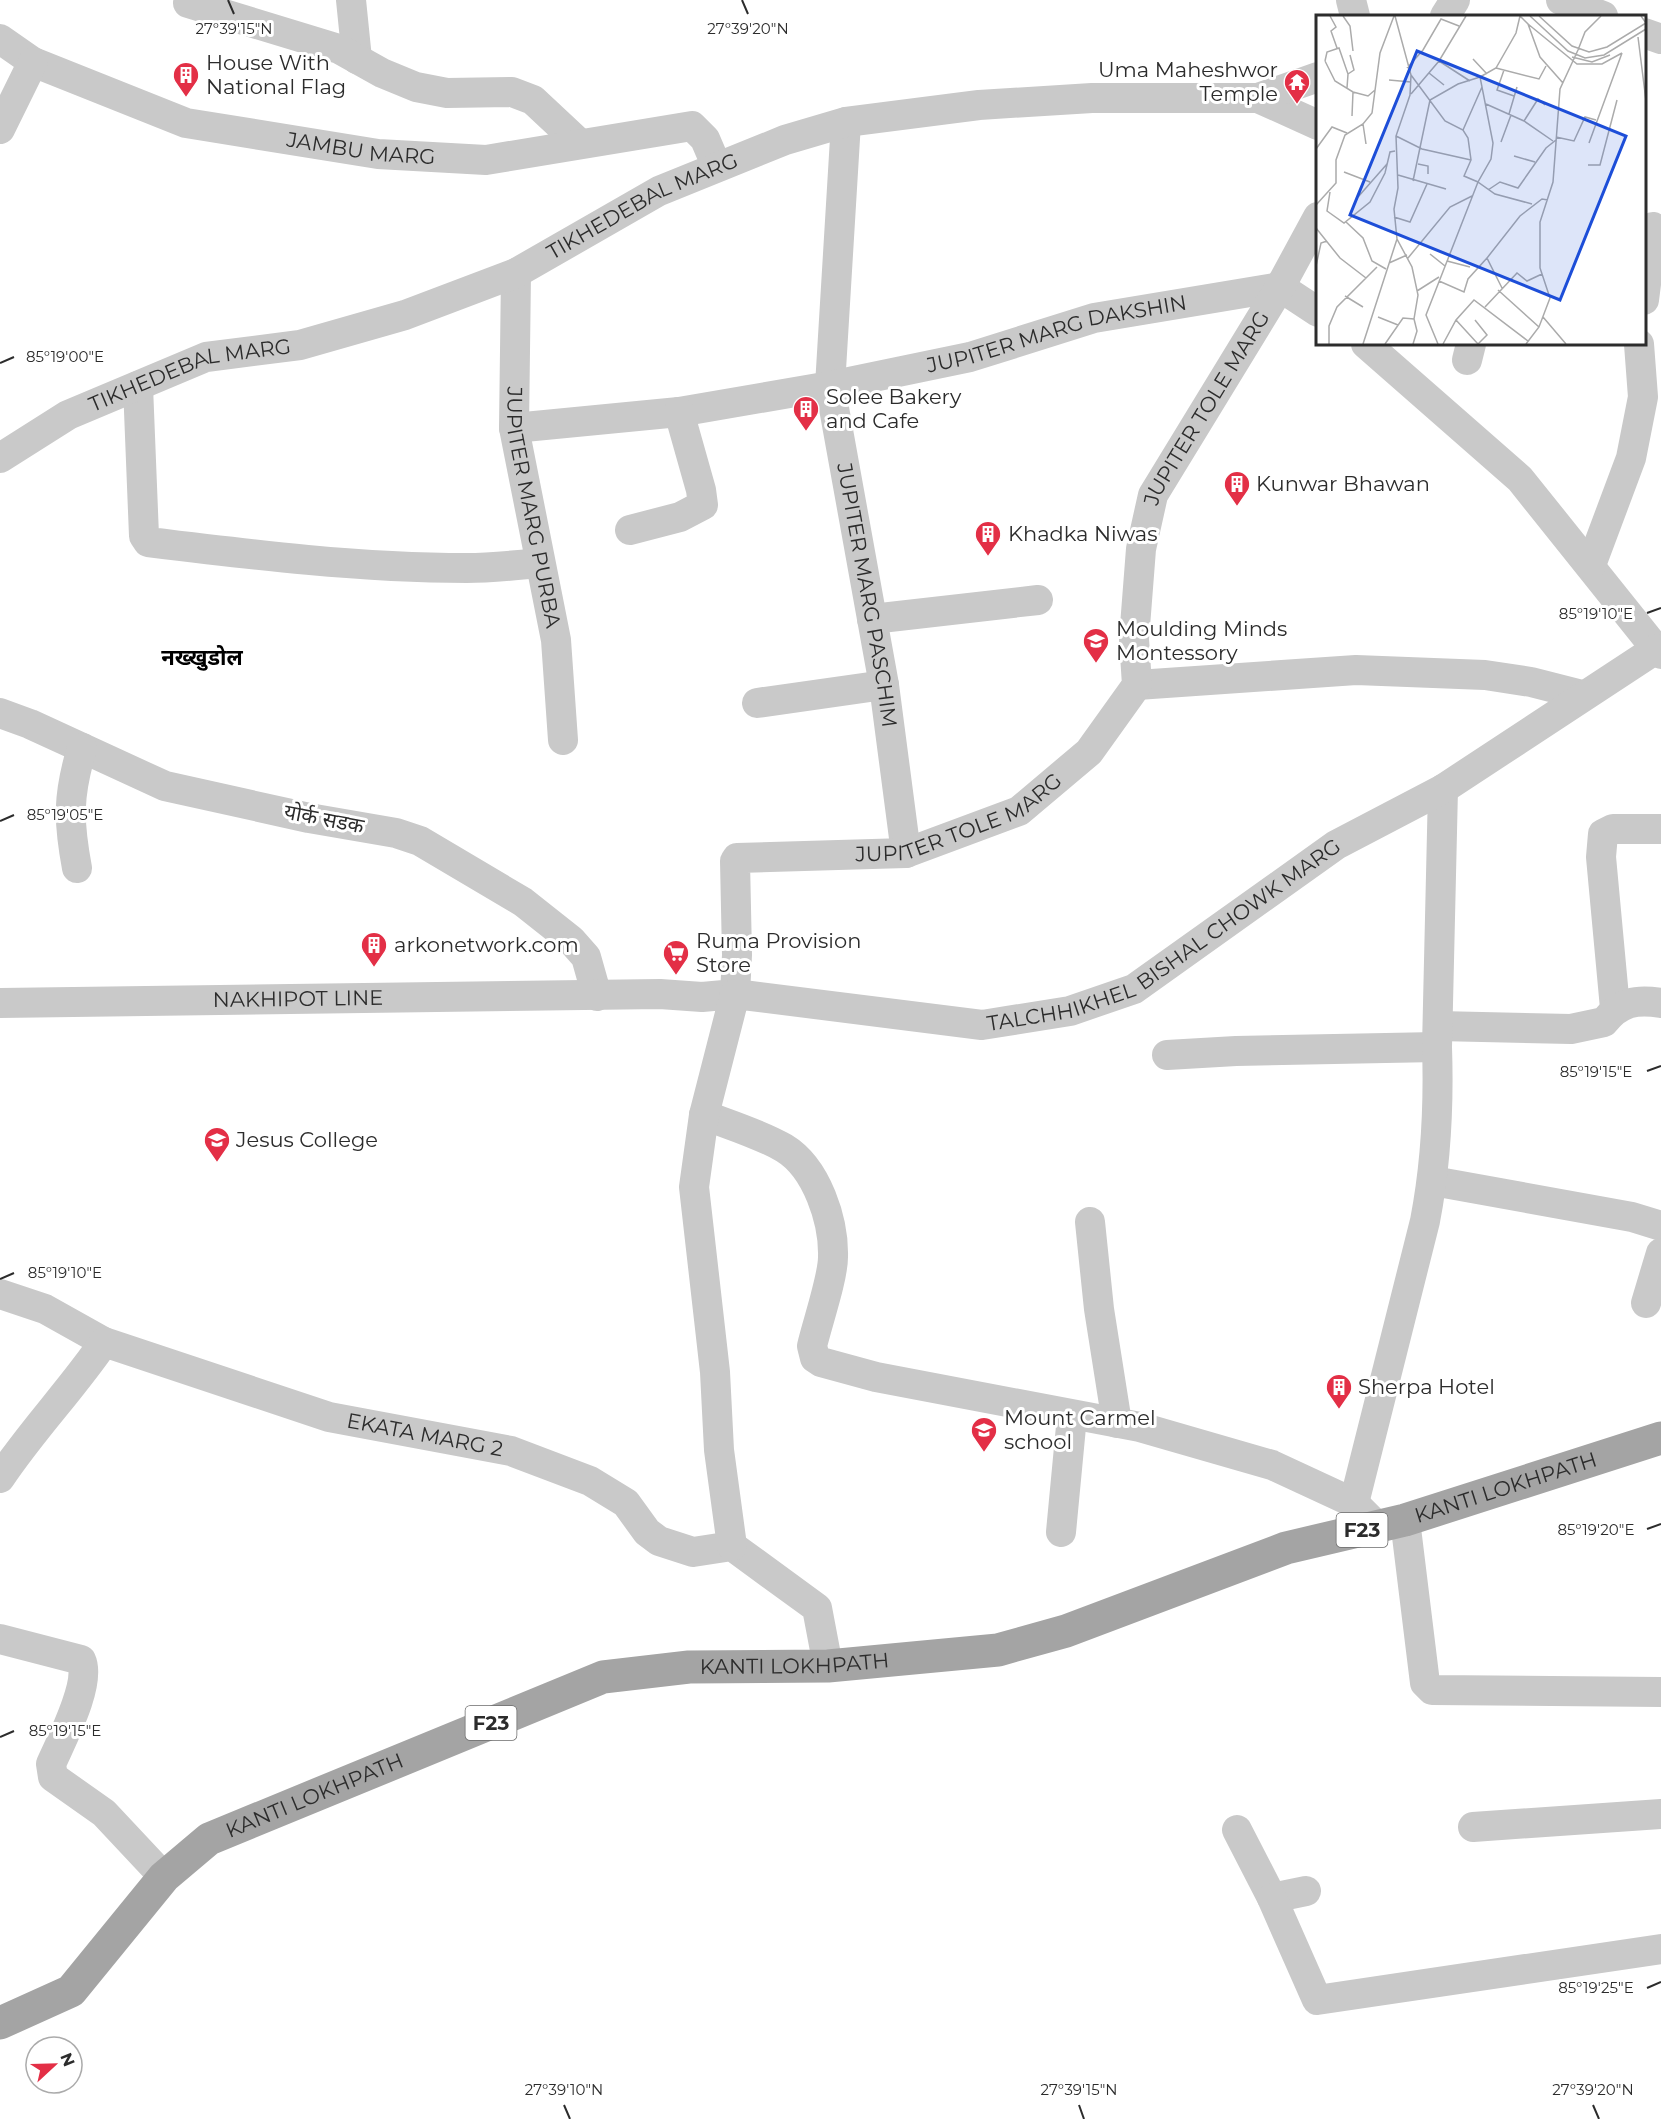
<svg xmlns="http://www.w3.org/2000/svg" width="1661" height="2119" font-family="Montserrat,'Noto Sans Devanagari',sans-serif">
<style>
.lines{fill:none;stroke-linecap:round;stroke-linejoin:round}
.minor{stroke:#c9c9c9;stroke-width:30}
.major{stroke:#a4a4a4;stroke-width:33}
.ticks{fill:none;stroke:#2c2c2c;stroke-width:2}
.labels{text-anchor:middle;stroke-width:6;stroke-linejoin:round;paint-order:stroke}
.shield{fill:#fff;stroke:#6b6b6b;stroke-width:1.5}
.shield-label{font-size:20px;font-weight:bold;fill:#2c2c2c}
.poi-label{font-size:21px;fill:#2c2c2c;stroke:#fff;text-anchor:start}
.street-label{font-size:21px;fill:#2c2c2c;stroke:#fff}
.neighbourhood-label{font-size:22px;font-weight:bold;fill:#000;stroke:#fff}
.inset-road{fill:none;stroke:#ababab;stroke-width:1.5}
.view{fill:#1d4ed8;fill-opacity:0.15;stroke:#1d4ed8;stroke-width:3}
.inset-edge{fill:none;stroke:#2c2c2c;stroke-width:3}
.ticks-label{font-size:15px;text-anchor:middle;fill:#2c2c2c;stroke:#fff;stroke-width:6;stroke-linejoin:round;paint-order:stroke}
</style>
<rect width="100%" height="100%" fill="#fff"/>
<g class="lines">
<g class="minor">
<path d="M351 0 357 59"/>
<path d="M1351 0 1355 16"/>
<path d="M1561 0 1603 16"/>
<path d="M188 3 339 49 382 73 416 87 447 93 512 92 533 100 579 143"/>
<path d="M1445 16 1455 0"/>
<path d="M1644 33 1661 39"/>
<path id="s1" d="M0 39 33 62 186 123 378 154 486 160 692 126 705 139 717 167"/>
<path d="M1258 98 1318 125"/>
<path id="s2" d="M846 122 830 386 884 685 906 853"/>
<path d="M0 129 33 62"/>
<path id="s3" d="M516 273 514 428 556 640 563 740"/>
<path d="M1644 300 1653 227"/>
<path d="M1366 344 1520 479 1656 649"/>
<path d="M1467 360 1471 344"/>
<path d="M138 386 144 536 148 542C254 555 361 568 467 568 492 568 516 565 540 563"/>
<path id="s4" d="M514 428 679 412 830 386 970 357 1094 318 1280 287 1318 312"/>
<path id="s5" d="M0 458 68 415 206 357 300 345 405 315 516 273 659 191 785 140 846 122 979 105 1092 98H1258L1318 77"/>
<path d="M630 530 680 517 703 505 701 490 679 412"/>
<path d="M1591 565 1631 458 1643 397 1639 344"/>
<path d="M872 619 1038 600"/>
<path d="M1137 685 1356 670 1485 675 1531 682 1582 695"/>
<path d="M757 703 884 685"/>
<path d="M0 713 30 724 165 786 309 818 396 833 420 841 523 902 571 940 586 957 597 996"/>
<path d="M77 868C68 820 68 795 82 748"/>
<path id="s6" d="M0 1003 660 994 702 997 735 994 737 955 735 861 737 858 906 853 1019 811 1089 752 1137 685 1134 639 1141 549 1153 495 1280 287 1318 217"/>
<path d="M1615 1008 1601 857 1603 834 1613 829H1661"/>
<path d="M1438 1026 1571 1029 1604 1022C1620 1002 1636 999 1661 1003"/>
<path d="M1167 1055 1236 1051 1437 1047"/>
<path d="M704 1115C730 1125 760 1134 784 1148 817 1168 834 1221 833 1257 833 1278 817 1324 812 1346L815 1358 821 1362 876 1377 1140 1427 1272 1465 1354 1503 1377 1526"/>
<path d="M1433 1181 1632 1217 1661 1226"/>
<path d="M1090 1222 1099 1309 1117 1423"/>
<path d="M0 1294 45 1309 104 1342"/>
<path d="M1646 1303 1661 1253"/>
<path id="s7" d="M0 1478C32 1430 72 1389 104 1342L329 1417 511 1451 590 1481 626 1503 647 1532 659 1541 693 1552 732 1546 817 1608 828 1666"/>
<path d="M1354 1503 1425 1221C1436 1164 1439 1106 1437 1047L1443 789"/>
<path d="M1405 1520 1425 1683 1432 1690 1661 1692"/>
<path d="M1061 1532 1072 1416"/>
<path id="s8" d="M732 1546 719 1450 715 1372 694 1187 704 1115 735 994 982 1025 1070 1011 1134 989 1336 845 1443 789 1656 649 1661 654"/>
<path d="M0 1639 81 1660C92 1683 61 1741 51 1764L53 1777 104 1813 164 1877"/>
<path d="M1473 1827 1661 1814"/>
<path d="M1237 1830 1272 1898 1306 1891"/>
<path d="M1272 1898 1317 2000 1661 1949"/>
</g>
<path class="major" id="s9" d="M0 2023 71 1991 164 1877 209 1839 603 1677 689 1667 828 1666 998 1650 1066 1631 1286 1548 1405 1520 1661 1438"/>
</g>
<path class="ticks" d="M228 0 234 14M742 0 748 14M0 363 14 357M1647 613 1661 608M0 821 14 815M1647 1071 1661 1066M0 1279 14 1273M1647 1529 1661 1524M0 1737 14 1731M1647 1988 1661 1982M564 2105 570 2119M1079 2105 1084 2119M1593 2105 1599 2119"/>
<defs>
<g id="building-pin" transform="scale(1.35)"><path d="M0 17L-7.5 6A9.5 9.5 0 1 1 7.5 6Z" fill="#e32f46" stroke="#fff"/><path d="M-4-6H4V6H1V3H-1V6H-4ZM-2.5-4.3h1.7v1.8h-1.7ZM.8-4.3h1.7v1.8H.8ZM-2.5-1h1.7V.8h-1.7ZM.8-1h1.7V.8H.8Z" fill="#fff"/></g>
<g id="temple-pin" transform="scale(1.35)"><path d="M0 17L-7.5 6A9.5 9.5 0 1 1 7.5 6Z" fill="#e32f46" stroke="#fff"/><path d="M0-6L5-2H3V0L6.5 2.5H4V6H1.5V3h-3V6H-4V2.5H-6.5L-3 0V-2H-5Z" fill="#fff"/></g>
<g id="school-pin" transform="scale(1.35)"><path d="M0 17L-7.5 6A9.5 9.5 0 1 1 7.5 6Z" fill="#e32f46" stroke="#fff"/><path d="M0-5L7-2L0 1L-7-2ZM-4 1L0 2.5L4 1V4Q0 6-4 4Z" fill="#fff"/></g>
<g id="supermarket-pin" transform="scale(1.35)"><path d="M0 17L-7.5 6A9.5 9.5 0 1 1 7.5 6Z" fill="#e32f46" stroke="#fff"/><path d="M-6-5.5h2.5l.6 2H6L4.5 2H-2.5L-4.4-4H-6ZM-1.5 3.2a1.3 1.3 0 1 0 .1 0ZM3 3.2a1.3 1.3 0 1 0 .1 0Z" fill="#fff"/></g>
<g id="university-pin" transform="scale(1.35)"><path d="M0 17L-7.5 6A9.5 9.5 0 1 1 7.5 6Z" fill="#e32f46" stroke="#fff"/><path d="M0-5L7-2L0 1L-7-2ZM-4 1L0 2.5L4 1V4Q0 6-4 4Z" fill="#fff"/></g>
</defs>
<g fill-rule="evenodd">
<use href="#building-pin" x="186" y="75"/>
<use href="#temple-pin" x="1297" y="82"/>
<use href="#building-pin" x="806" y="409"/>
<use href="#building-pin" x="1237" y="484"/>
<use href="#building-pin" x="988" y="534"/>
<use href="#school-pin" x="1096" y="641"/>
<use href="#building-pin" x="374" y="945"/>
<use href="#supermarket-pin" x="676" y="953"/>
<use href="#university-pin" x="217" y="1140"/>
<use href="#building-pin" x="1339" y="1387"/>
<use href="#school-pin" x="984" y="1430"/>
</g>
<g class="labels">
<g class="shield">
<rect x="1336.5" y="1513" width="51" height="34" rx="4.5"/>
<rect x="465.5" y="1706" width="51" height="34" rx="4.5"/>
</g>
<g class="shield-label">
<text x="1362" y="1537">F23</text>
<text x="491" y="1730">F23</text>
</g>
<g class="poi-label">
<text x="206" y="70">House With<tspan x="206" dy="24">National Flag</tspan></text>
<text x="1278" y="77" text-anchor="end">Uma Maheshwor<tspan x="1278" dy="24">Temple</tspan></text>
<text x="826" y="404">Solee Bakery<tspan x="826" dy="24">and Cafe</tspan></text>
<text x="1256" y="491">Kunwar Bhawan</text>
<text x="1008" y="541">Khadka Niwas</text>
<text x="1116" y="636">Moulding Minds<tspan x="1116" dy="24">Montessory</tspan></text>
<text x="696" y="948">Ruma Provision<tspan x="696" dy="24">Store</tspan></text>
<text x="394" y="952">arkonetwork.com</text>
<text x="236" y="1147">Jesus College</text>
<text x="1358" y="1394">Sherpa Hotel</text>
<text x="1004" y="1425">Mount Carmel<tspan x="1004" dy="24">school</tspan></text>
</g>
<g class="street-label">
<text dy="7" stroke="none"><textPath href="#s1" startOffset="382">JAMBU MARG</textPath></text>
<text dy="7" stroke="none"><textPath href="#s5" startOffset="696">TIKHEDEBAL MARG</textPath></text>
<text dy="7" stroke="none"><textPath href="#s4" startOffset="552">JUPITER MARG DAKSHIN</textPath></text>
<text dy="7" stroke="none"><textPath href="#s5" startOffset="210">TIKHEDEBAL MARG</textPath></text>
<text dy="7" stroke="none"><textPath href="#s6" startOffset="1629">JUPITER TOLE MARG</textPath></text>
<text dy="7" stroke="none"><textPath href="#s3" startOffset="236">JUPITER MARG PURBA</textPath></text>
<text dy="7" stroke="none"><textPath href="#s2" startOffset="477">JUPITER MARG PASCHIM</textPath></text>
<text dy="7" stroke="none"><textPath href="#s6" startOffset="1102">JUPITER TOLE MARG</textPath></text>
<text transform="translate(324 819) rotate(11)" y="7">योर्क सडक</text>
<text dy="7" stroke="none"><textPath href="#s8" startOffset="1014">TALCHHIKHEL BISHAL CHOWK MARG</textPath></text>
<text dy="7" stroke="none"><textPath href="#s6" startOffset="298">NAKHIPOT LINE</textPath></text>
<text dy="7" stroke="none"><textPath href="#s7" startOffset="506">EKATA MARG 2</textPath></text>
<text dy="7" stroke="none"><textPath href="#s9" startOffset="1640">KANTI LOKHPATH</textPath></text>
<text dy="7" stroke="none"><textPath href="#s9" startOffset="902">KANTI LOKHPATH</textPath></text>
<text dy="7" stroke="none"><textPath href="#s9" startOffset="398">KANTI LOKHPATH</textPath></text>
</g>
<g class="neighbourhood-label">
<text x="202" y="665">नख्खुडोल</text>
</g>
</g>
<g transform="translate(1316 15)">
<rect width="330" height="330" fill="#fff"/>
<path class="inset-road" d="M14 1 20 12 15 16 21 33M27 1 34 11 37 36M79 1 95 60 94 80 80 121 82 173 78 194 81 224 96 252 102 280 98 304 101 316 97 329M204 1 200 18 180 53 164 62 177 128 175 144 162 167 179 179 216 189M204 1 212 9 224 42 247 68M214 1 252 36 269 43 288 40 330 14M223 1 256 31 273 37 291 32 330 8 325 1M212 9 261 49H286L306 38M322 22 330 86M262 35 269 17 285 1M256 42 276 47 294 40M157 44 171 59M9 46 19 66 37 77 52 81 59 75M9 46 11 37 23 33 32 59 31 73M123 46 154 66M91 53 107 35 125 4 143 11M180 53 223 64 230 51M188 55 181 75 198 81M113 58 128 70M32 59 38 55 34 40M95 60 129 106 147 115 152 123 155 145 148 161 162 167 110 300 122 329M73 65 95 67M95 79 123 46 150 1M170 89 208 106 237 126M193 99 201 72M36 101 37 77M208 106 222 84 229 90M47 109 50 129M147 115 166 72M80 121 106 134 155 145M240 122 258 126 269 102 280 105M185 127 195 100M273 128 306 38M0 134 16 112 31 118M198 141 219 147M102 149 112 151V159M272 150H284L301 85M28 157 54 167M82 160 130 174M97 166 114 85 142 69 164 62M172 175 184 167 202 173 230 133 240 125M14 177 11 196 28 208 54 187 69 158 74 137 79 136M42 182 71 149M0 190 20 168V145L29 120 47 109 56 98 64 38 78 1M78 202 94 207 111 169M30 207 47 223 56 246 70 254M0 213 24 243 50 263M114 239 129 251M92 243 134 192 156 181M131 246 154 252M73 248 91 240M0 251 5 228 11 226M123 266 148 277 152 264 171 243M186 273 171 243 204 201 226 184 232 185M182 275 223 312M101 276 123 262M29 281 47 292M169 292 201 258 211 266 226 259M62 302 82 310M227 302 250 329M140 305 162 329M159 305 171 320 162 329M13 329V311L21 292 61 252M47 329 81 224M69 329 87 303 98 304M127 329 140 305 158 285 212 326M210 329 223 312 234 283 224 253V207L237 167 244 74 262 35"/>
<path class="view" d="M101 36 310 121 244 285 34 200Z"/>
<rect width="330" height="330" class="inset-edge"/>
</g>
<g class="ticks-label">
<text x="234" y="34">27°39'15"N</text>
<text x="748" y="34">27°39'20"N</text>
<text x="65" y="362">85°19'00"E</text>
<text x="1596" y="619">85°19'10"E</text>
<text x="65" y="820">85°19'05"E</text>
<text x="1596" y="1077">85°19'15"E</text>
<text x="65" y="1278">85°19'10"E</text>
<text x="1596" y="1535">85°19'20"E</text>
<text x="65" y="1736">85°19'15"E</text>
<text x="1596" y="1993">85°19'25"E</text>
<text x="564" y="2095">27°39'10"N</text>
<text x="1079" y="2095">27°39'15"N</text>
<text x="1593" y="2095">27°39'20"N</text>
</g>
<g transform="translate(54 2065) rotate(68)"><circle r="28" fill="#ffffff" stroke="#ababab" stroke-width="1.5"/>
<path d="M0-4.5L10 22L0 15L-10 22Z" fill="#e32f46"/>
<text y="-9" font-size="16" font-weight="bold" text-anchor="middle" fill="#2c2c2c">N</text>
</g>
</svg>
